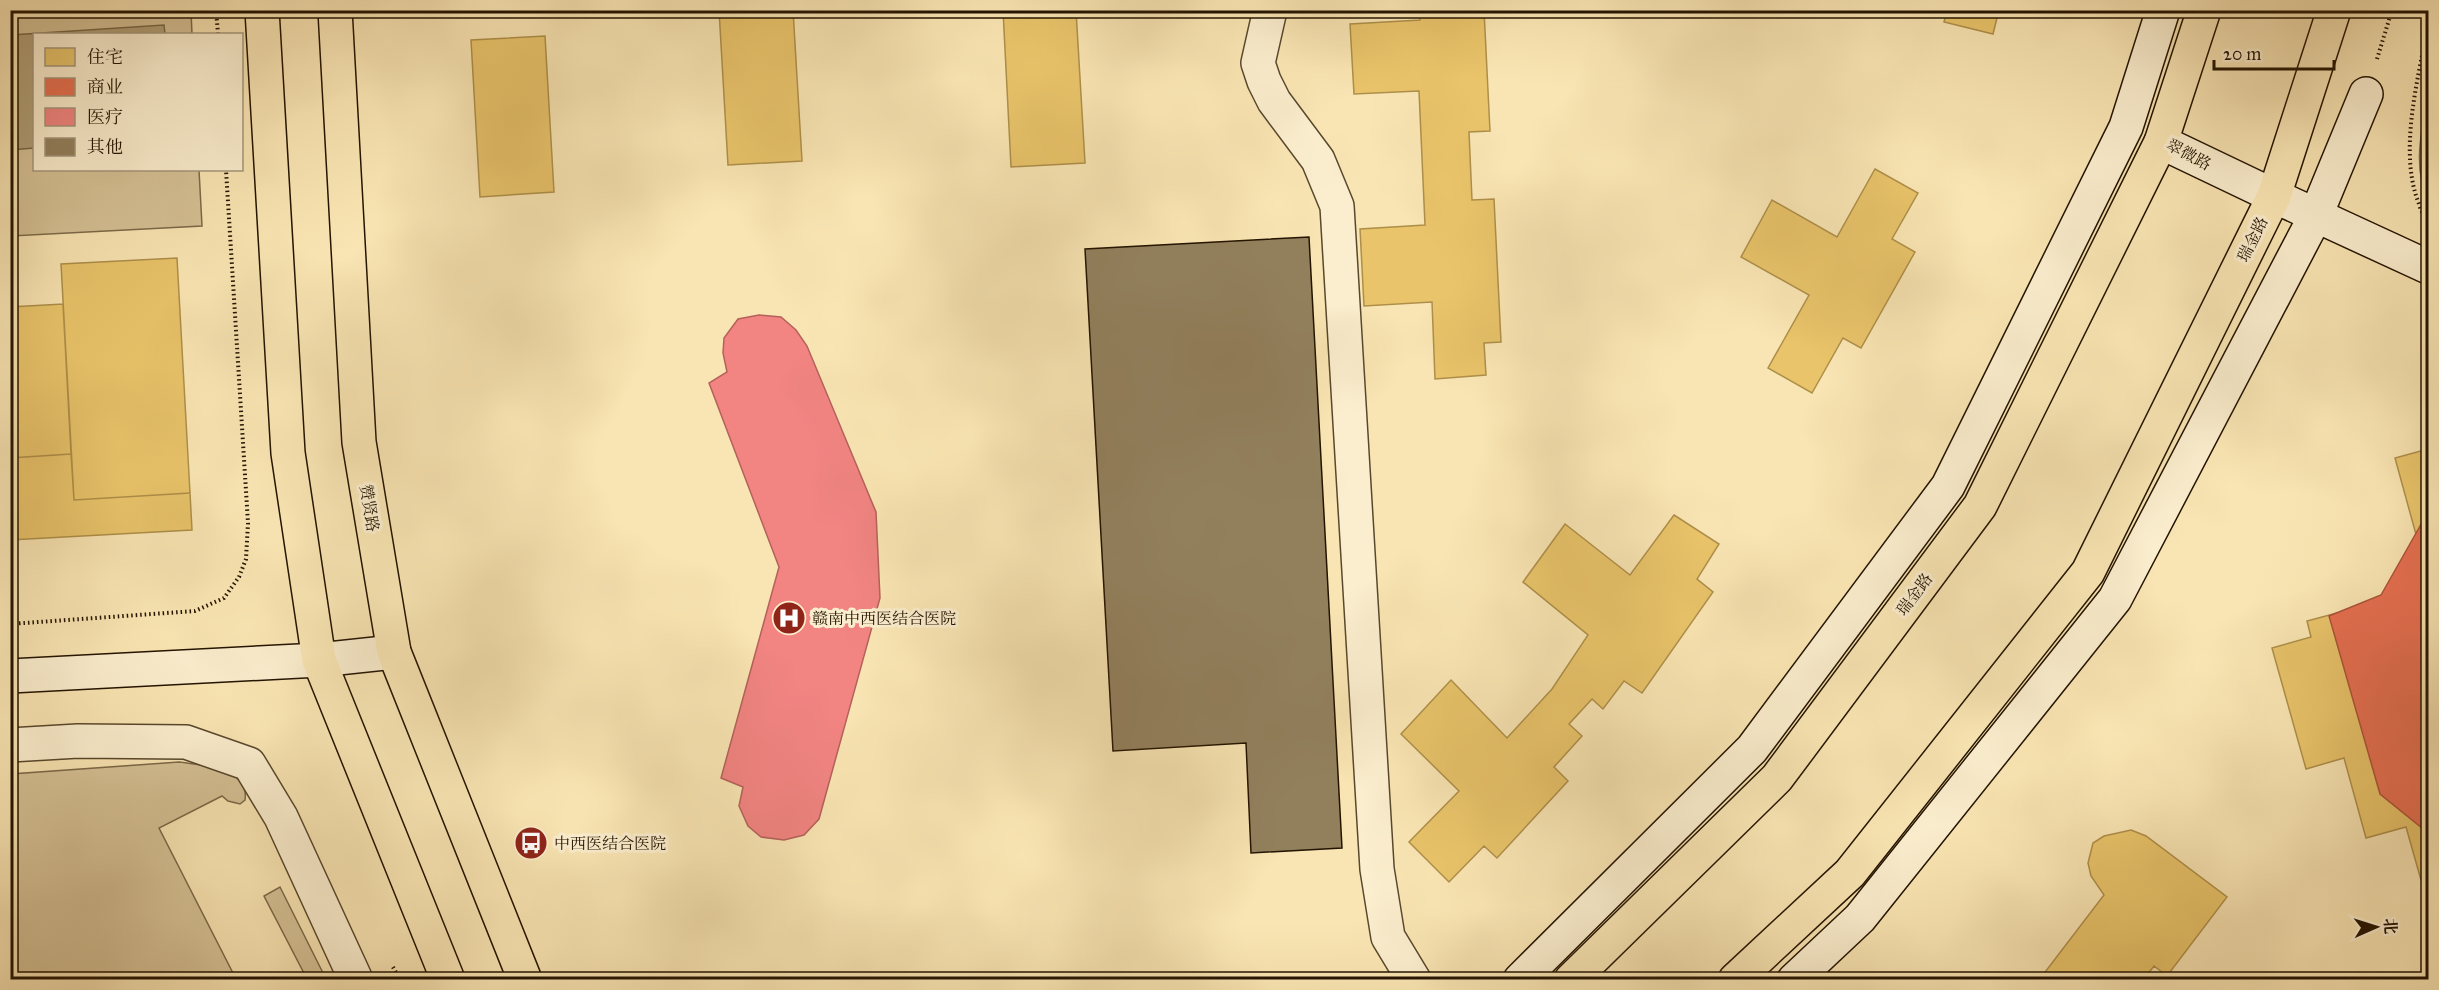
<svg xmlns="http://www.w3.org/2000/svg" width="2439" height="990" font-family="'IM FELL Great Primer','Noto Serif SC',serif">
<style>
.green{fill:#d5c195;stroke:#7c6a4a;stroke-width:1.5}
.water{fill:#b09e76;stroke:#786647;stroke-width:1.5}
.homes{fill:#e9c46a;stroke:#ae8f4a;stroke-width:1.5}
.shops{fill:#e76f51;stroke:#ac5339;stroke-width:1.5}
.health{fill:#f28482;stroke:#b4625b;stroke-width:1.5}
.building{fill:#92805d;stroke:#231300;stroke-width:1.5}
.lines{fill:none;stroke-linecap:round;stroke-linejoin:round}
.street-casing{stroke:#58482d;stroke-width:36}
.secondary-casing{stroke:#231300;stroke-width:36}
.primary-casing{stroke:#231300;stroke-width:36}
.path{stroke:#231300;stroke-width:4;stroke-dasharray:1.5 3;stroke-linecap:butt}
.street{stroke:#fbeece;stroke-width:33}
.secondary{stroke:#fbeece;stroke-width:33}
.primary{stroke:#f9e5b3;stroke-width:33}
.labels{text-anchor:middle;stroke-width:6;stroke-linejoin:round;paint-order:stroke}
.street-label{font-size:16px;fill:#231300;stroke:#fbeece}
.poi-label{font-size:16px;fill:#231300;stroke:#fbeece;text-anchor:start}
</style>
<rect width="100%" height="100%" fill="#f9e5b3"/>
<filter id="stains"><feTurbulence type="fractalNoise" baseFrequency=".00333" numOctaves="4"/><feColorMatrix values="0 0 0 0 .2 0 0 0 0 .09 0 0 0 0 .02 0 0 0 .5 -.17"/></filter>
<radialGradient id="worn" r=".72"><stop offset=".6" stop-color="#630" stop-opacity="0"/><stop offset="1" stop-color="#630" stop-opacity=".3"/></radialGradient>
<path class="green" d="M11 11H191L192 34H34V170H199L202 226 11 236Z
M2428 90V197C2411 166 2424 123 2428 90Z
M179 762C201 765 250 768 245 800L240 804 228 801 222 796 159 828 236 979 11 980V774Z
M280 887 326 979H307L264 896Z"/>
<path class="water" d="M164 25 165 34H34V148L11 150V35Z"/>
<path class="homes" d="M719 10H793L802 161 728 165Z
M1003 10H1076L1085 163 1011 167Z
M1420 10H1484L1490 131 1469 132 1472 200 1494 199 1501 342 1484 343 1486 375 1435 379 1432 302 1364 306 1360 229 1425 225 1419 91 1354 94 1350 24 1420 20Z
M1947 10H1999L1993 34 1944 22Z
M545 36 554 192 480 197 471 40Z
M1875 169 1918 193 1892 239 1915 252 1861 348 1843 338 1812 393 1768 368 1809 295 1741 257 1772 200 1837 237Z
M177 258 190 493 74 500 61 264Z
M63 304 71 454 10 458V307Z
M2428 449V570L2426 571 2395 458Z
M71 454 74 500 190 493 192 530 10 540V458Z
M1674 515 1719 544 1697 579 1713 592 1642 693 1624 681 1603 709 1592 699 1569 724 1582 736 1554 767 1568 781 1497 858 1484 846 1449 882 1409 842 1459 791 1401 734 1451 680 1507 738 1552 689 1588 635 1523 582 1565 524 1630 575Z
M2337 613 2353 671 2374 665 2382 693 2370 696 2390 766 2428 755V878L2421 880 2406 827 2366 838 2344 758 2306 769 2272 648 2311 637 2307 621Z
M2131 830 2146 836 2227 897 2167 976 2154 966 2143 980H2039L2104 895 2091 876 2088 863 2093 843 2104 836Z"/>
<path class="shops" d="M2428 512V833L2380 794 2329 616 2381 595Z"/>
<path class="health" d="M759 315 781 317 796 330 807 346 876 512 880 598 819 819 804 835 784 840 761 837 748 826 739 806 743 787 721 778 779 567 709 383 727 372 723 353 724 338 738 319Z"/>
<path class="building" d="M1309 237 1342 848 1251 853 1246 743 1113 751 1085 249Z"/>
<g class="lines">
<g class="street-casing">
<path id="street" d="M1270 10 1258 63 1264 81 1274 101 1318 160 1337 206 1377 869 1388 937 1414 980
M10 745 78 741 186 742 249 764 281 817 356 980"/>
</g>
<g class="secondary-casing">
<path id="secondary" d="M2161 142 2274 196 2428 267
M10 676 319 660 394 652
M1520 980 1752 749 1948 486 2126 127 2163 10
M1794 980 1860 918 2115 599 2316 215 2366 94"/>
</g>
<g class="primary-casing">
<path id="primary" d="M262 10 288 453 319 660 448 980
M335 10 359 442 394 652 525 980
M1571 980 1777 778 1980 506 2161 142 2204 10
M1735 980 1850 873 2088 572 2274 196 2334 10"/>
</g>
<path class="path" d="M216 10 218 34
M2428 25C2418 80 2398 152 2419 204 2421 211 2423 215 2428 220
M2377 59 2392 10
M10 624 195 611 224 598 239 577 246 559 248 523 226 170
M393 967 400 980"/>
<use href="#street" class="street"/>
<use href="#secondary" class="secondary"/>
<use href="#primary" class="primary"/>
</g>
<defs>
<g id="hospital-disc" transform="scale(1.725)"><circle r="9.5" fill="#8f2418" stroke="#fbeece"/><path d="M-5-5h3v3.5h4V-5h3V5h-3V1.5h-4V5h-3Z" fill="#fff"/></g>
<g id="bus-disc" transform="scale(1.725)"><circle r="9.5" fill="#8f2418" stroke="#fbeece"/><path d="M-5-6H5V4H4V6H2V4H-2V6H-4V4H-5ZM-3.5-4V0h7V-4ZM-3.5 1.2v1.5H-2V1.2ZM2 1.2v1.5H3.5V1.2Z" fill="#fff"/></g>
</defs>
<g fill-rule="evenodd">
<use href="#hospital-disc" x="789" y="618"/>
<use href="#bus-disc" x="531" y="843"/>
</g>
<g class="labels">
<g class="street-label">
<text transform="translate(2189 154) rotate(28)" y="6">翠微路</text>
<text transform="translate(2252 239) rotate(-64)" y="6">瑞金路</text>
<text transform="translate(370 508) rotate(81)" y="6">赞贤路</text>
<text transform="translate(1914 594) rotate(-53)" y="6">瑞金路</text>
</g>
<g class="poi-label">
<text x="812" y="624">赣南中西医结合医院</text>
<text x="554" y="849">中西医结合医院</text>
</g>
</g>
<rect width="2439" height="990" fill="none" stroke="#f9e5b3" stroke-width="36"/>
<rect x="12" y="12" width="2415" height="966" fill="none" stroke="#231300" stroke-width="3"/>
<rect x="18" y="18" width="2403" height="954" fill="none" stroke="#231300" stroke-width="1.5"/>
<rect x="33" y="33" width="210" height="138" fill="#fbeece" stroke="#a5967c" stroke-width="1.5"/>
<rect x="45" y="48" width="30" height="18" fill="#e9c46a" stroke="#a5967c" stroke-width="1.5"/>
<text x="87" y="63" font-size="18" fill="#231300">住宅</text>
<rect x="45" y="78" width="30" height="18" fill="#e76f51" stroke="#a5967c" stroke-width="1.5"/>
<text x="87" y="93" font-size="18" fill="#231300">商业</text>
<rect x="45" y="108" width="30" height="18" fill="#f28482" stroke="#a5967c" stroke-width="1.5"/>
<text x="87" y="123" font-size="18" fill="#231300">医疗</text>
<rect x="45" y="138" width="30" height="18" fill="#92805d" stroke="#a5967c" stroke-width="1.5"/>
<text x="87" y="153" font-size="18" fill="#231300">其他</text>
<g transform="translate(2376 927) rotate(87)" stroke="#fbeece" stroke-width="4.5" paint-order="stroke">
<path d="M0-4.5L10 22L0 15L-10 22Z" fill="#231300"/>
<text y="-9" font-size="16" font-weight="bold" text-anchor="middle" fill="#231300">北</text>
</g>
<path d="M2214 60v9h120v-9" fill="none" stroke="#231300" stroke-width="3"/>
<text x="2223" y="60" font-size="18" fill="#231300" stroke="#fbeece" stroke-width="4.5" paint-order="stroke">20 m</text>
<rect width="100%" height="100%" filter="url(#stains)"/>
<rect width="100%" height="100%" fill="url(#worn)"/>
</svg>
